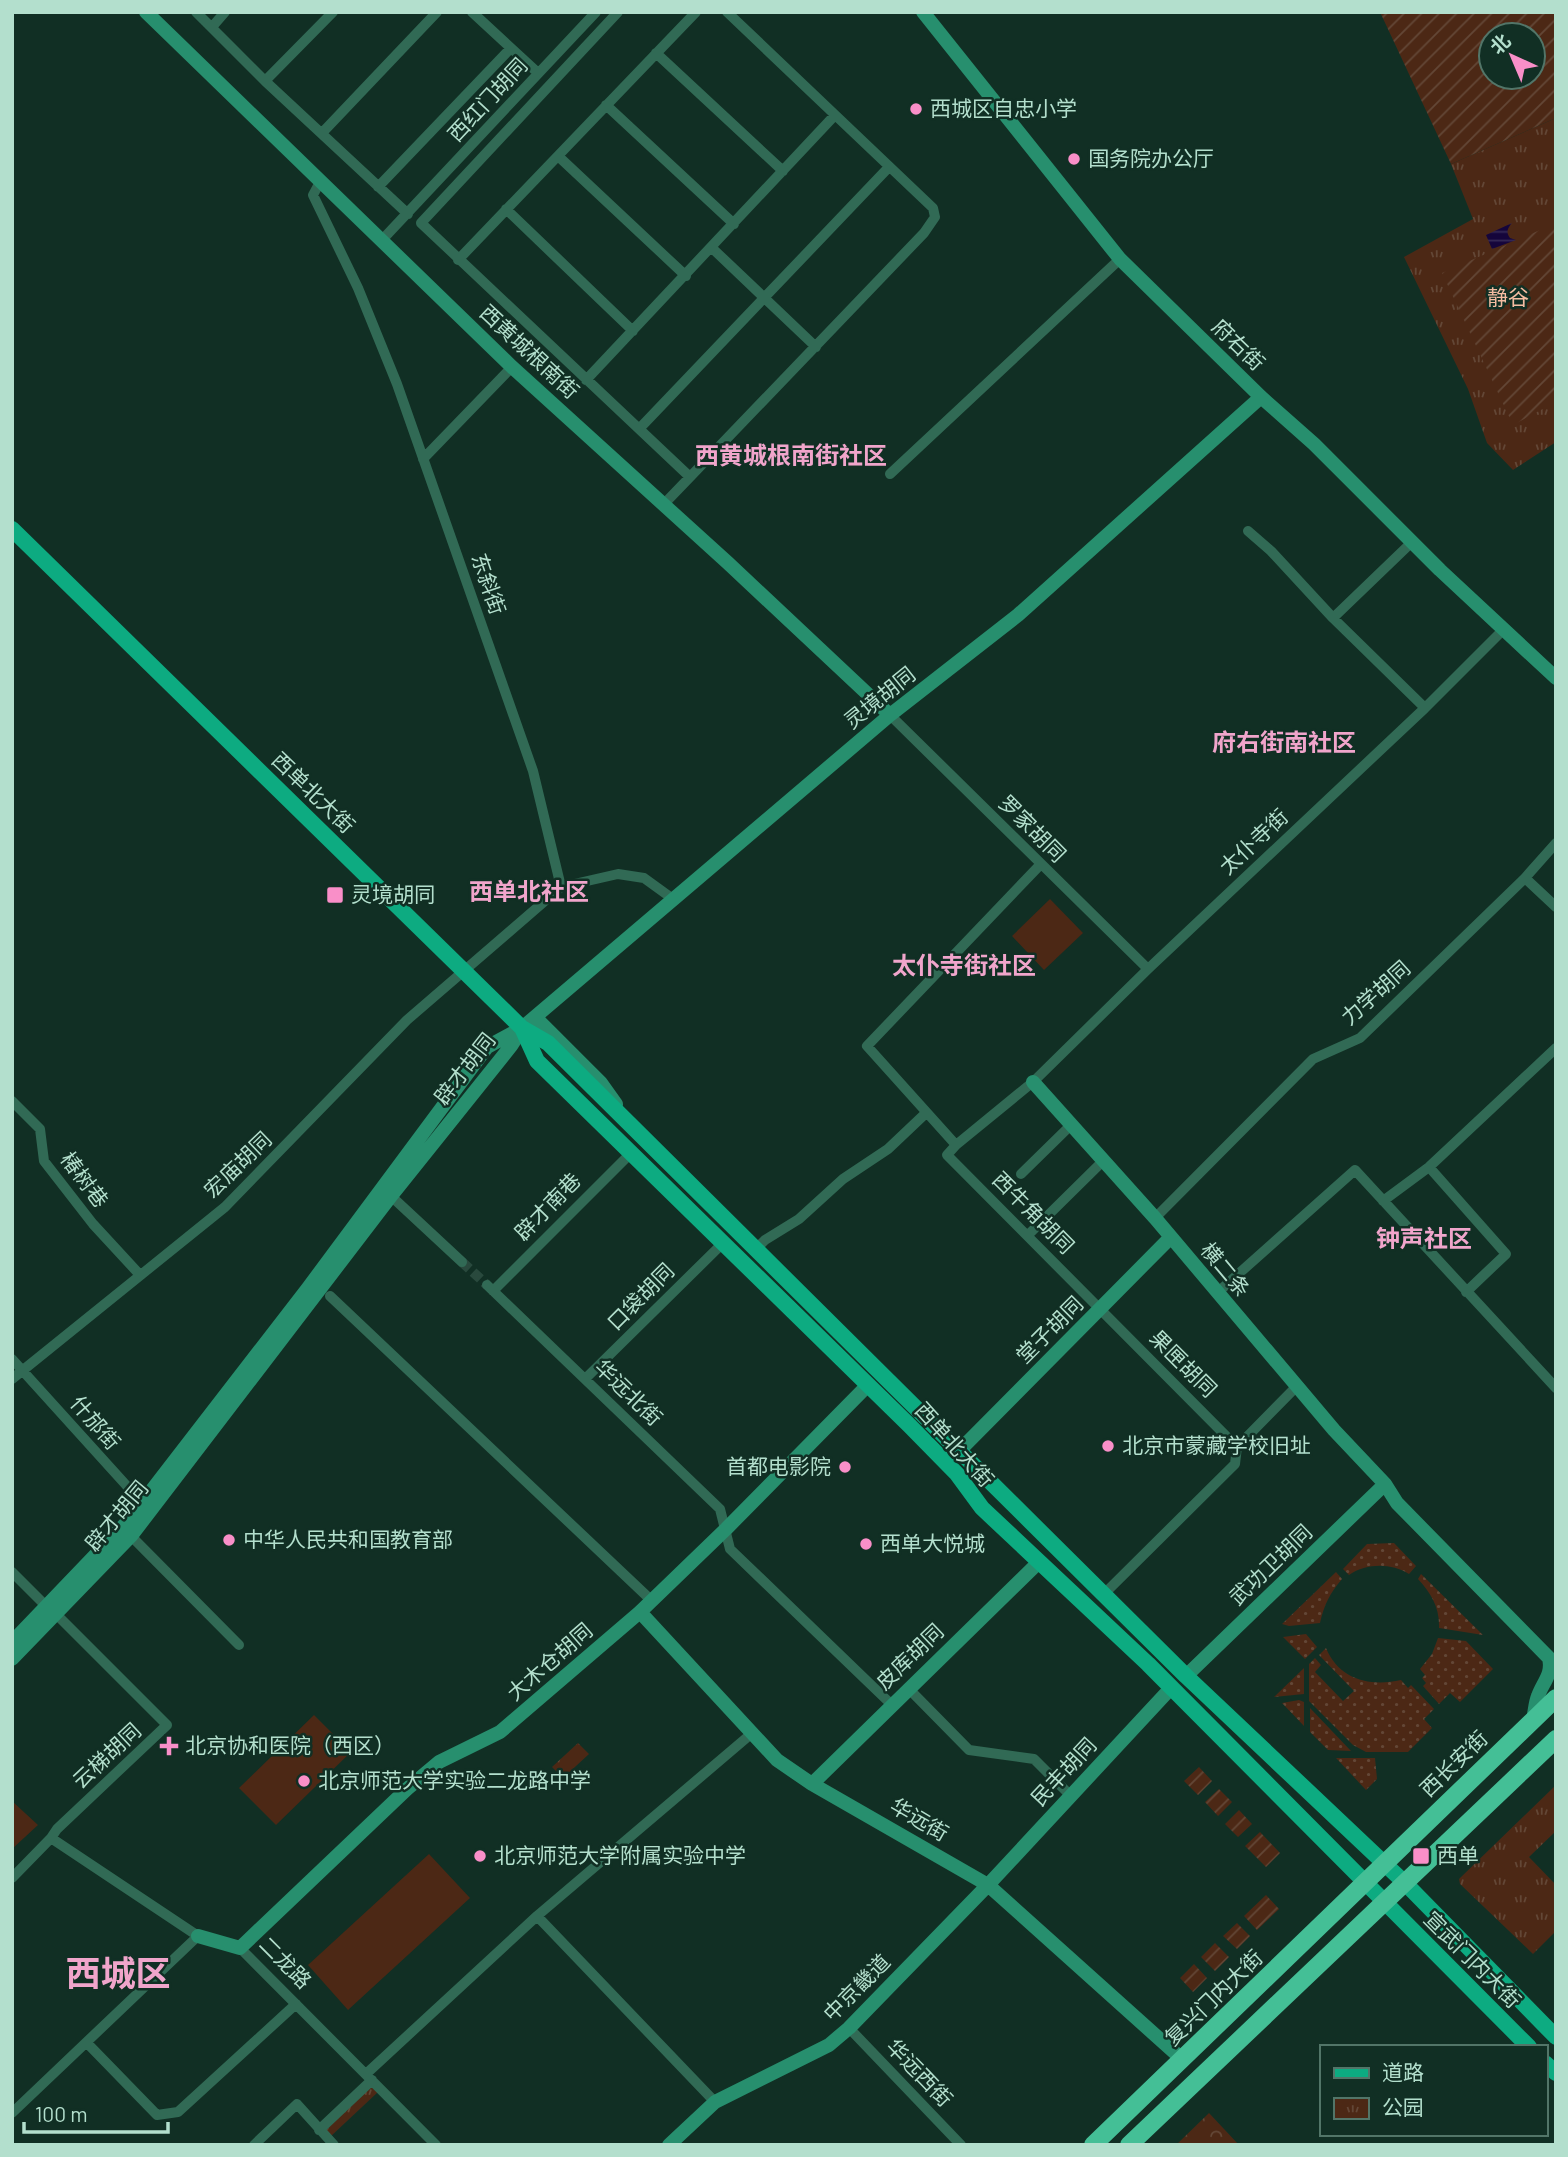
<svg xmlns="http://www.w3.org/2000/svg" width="1568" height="2157" font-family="Barlow,'Noto Sans SC',sans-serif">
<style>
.grass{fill:url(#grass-dots)}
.forest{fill:url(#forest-crowns)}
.park{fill:url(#park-tufts)}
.garden{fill:url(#garden-furrows);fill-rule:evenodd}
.pitch{fill:#4c2815}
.water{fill:url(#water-rules)}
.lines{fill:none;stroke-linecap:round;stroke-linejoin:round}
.street-tunnel{stroke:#29493d;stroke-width:10;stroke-dasharray:10 5;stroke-linecap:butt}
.street{stroke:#316a55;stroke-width:10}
.secondary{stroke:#278f6e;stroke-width:14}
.primary{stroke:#0dab81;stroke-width:16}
.highway{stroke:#44bf96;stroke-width:18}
.poi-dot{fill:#f98fc8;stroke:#112f24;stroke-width:2.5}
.labels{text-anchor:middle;stroke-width:5;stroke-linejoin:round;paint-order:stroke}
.street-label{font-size:21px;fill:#b3dfcd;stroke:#112f24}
.poi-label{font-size:21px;fill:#b3dfcd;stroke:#112f24;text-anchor:start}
.park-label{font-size:21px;fill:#f4bca1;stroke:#112f24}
.quarter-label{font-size:24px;font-weight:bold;fill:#f0a5cb;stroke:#112f24}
.town-label{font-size:35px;font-weight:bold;fill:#f0a5cb;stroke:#112f24}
</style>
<defs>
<pattern id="grass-dots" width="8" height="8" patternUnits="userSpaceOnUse" patternTransform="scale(1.75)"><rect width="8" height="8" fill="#4c2815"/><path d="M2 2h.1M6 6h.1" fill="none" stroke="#634736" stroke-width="1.8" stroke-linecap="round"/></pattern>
<pattern id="forest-crowns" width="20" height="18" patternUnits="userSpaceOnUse" patternTransform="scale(1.75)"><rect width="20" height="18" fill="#4c2815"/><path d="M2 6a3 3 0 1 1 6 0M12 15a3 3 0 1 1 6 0" fill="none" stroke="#634736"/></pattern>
<pattern id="park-tufts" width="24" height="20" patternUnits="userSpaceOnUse" patternTransform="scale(1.75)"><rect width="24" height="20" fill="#4c2815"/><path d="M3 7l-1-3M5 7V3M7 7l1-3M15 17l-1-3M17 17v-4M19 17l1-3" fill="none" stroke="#634736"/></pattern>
<pattern id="garden-furrows" width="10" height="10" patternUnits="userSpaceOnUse" patternTransform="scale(1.75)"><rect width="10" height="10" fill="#4c2815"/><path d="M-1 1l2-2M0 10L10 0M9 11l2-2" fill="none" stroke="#634736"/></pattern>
<pattern id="water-rules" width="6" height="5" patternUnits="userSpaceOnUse" patternTransform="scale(1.75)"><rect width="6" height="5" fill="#15053b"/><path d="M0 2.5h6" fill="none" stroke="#352956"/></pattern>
</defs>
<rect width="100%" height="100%" fill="#112f24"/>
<path class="grass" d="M1394 1543 1416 1566 1409 1574C1391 1563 1367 1563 1349 1575L1343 1569 1367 1544Z
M1336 1572 1342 1579C1330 1593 1324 1605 1320 1623L1289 1626 1282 1624Z
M1421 1574 1483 1635 1439 1628C1440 1608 1431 1593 1418 1579Z
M1306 1634 1317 1647 1305 1659 1283 1637Z
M1438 1638 1466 1641 1493 1669 1460 1702 1450 1693 1439 1704 1423 1686 1426 1683 1422 1678 1425 1675 1420 1669 1432 1654Z
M1326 1648C1339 1680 1371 1687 1401 1680L1408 1688 1411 1685 1434 1709 1424 1719 1432 1728 1408 1752H1366L1353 1745 1309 1701V1664L1315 1658 1321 1665 1315 1672 1343 1701 1354 1691 1319 1655Z
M1304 1668V1694L1274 1697Z
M1299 1700 1304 1702V1726L1282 1703Z
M1310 1708 1351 1751 1328 1750 1310 1732Z
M1336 1758H1375L1377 1779 1366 1790Z"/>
<path class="forest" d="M1209 2113 1239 2145H1176Z"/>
<path class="park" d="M1556 118V442L1513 470 1487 443 1468 389 1404 257 1473 219 1451 164Z
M578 1743 589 1754 563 1778 552 1767Z
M1556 1785V1831L1529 1857 1556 1885V1931L1533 1954 1460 1884 1459 1879Z
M372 2085 378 2092 330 2137 325 2131Z"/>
<path class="garden" d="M1380 12H1556V118L1451 164ZM1533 35V77H1491V35Z
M1556 223V402L1513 425 1442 273Z
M1199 1767 1212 1781 1198 1795 1184 1781Z
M1219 1789 1232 1802 1218 1816 1205 1802Z
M1239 1810 1252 1824 1238 1837 1225 1824Z
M1260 1832 1280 1853 1266 1867 1245 1846Z
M1266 1895 1279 1909 1257 1930 1244 1916Z
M1237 1923 1250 1936 1237 1949 1223 1936Z
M1215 1943 1229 1957 1215 1971 1201 1957Z
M1194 1964 1207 1978 1193 1992 1180 1978Z"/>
<path class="pitch" d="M1050 899 1083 933 1044 970 1012 936Z
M314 1715 351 1752 276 1825 239 1788Z
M12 1801 38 1825 12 1849Z
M429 1854 470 1898 348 2010 308 1965Z"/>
<path class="water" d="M1512 223C1507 229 1506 232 1510 238L1516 240 1492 249 1486 235Z"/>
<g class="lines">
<path class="street-tunnel" d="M462 1262 487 1285"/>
<path class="street" d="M196 12 265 81 408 214
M472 12 538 73
M618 12 421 223 690 477 924 233 935 217 933 208 727 12
M212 27 225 12
M656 53 783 171
M265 81 333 12
M606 105 734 224
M322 133 437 12
M558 156 686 276
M378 187 511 48
M506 209 633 331
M382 240 596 12
M712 248 816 347
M458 260 696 12
M586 380 835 115
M639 429 889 167
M423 459 512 367
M890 474 1120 259
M664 504 690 477
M1248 531 1271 551 1333 618 1425 708
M1333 618 1412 542
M890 715 1148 969
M1040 865 867 1046 956 1145 1033 1082 1148 969 1425 708 1503 630
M1525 878 1556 907
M561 887 618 874 644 878 673 899
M12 1101 40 1129 44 1161 93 1224 140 1275
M956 1145 947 1155 1237 1447
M1429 1167 1506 1254 1466 1292
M1021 1174 1071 1125
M391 1196 462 1262
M1383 1201 1429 1167 1556 1048
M1155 1218 1313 1059 1360 1038 1525 878 1556 843
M1029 1234 1103 1161
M756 1249 765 1240 799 1219 843 1179 888 1149 926 1113
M487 1285 720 1509 730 1549 892 1705
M493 1291 632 1152
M1217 1293 1355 1170 1556 1388
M330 1296 651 1600
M12 1359 145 1506
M12 1379 225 1207 407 1020 561 887 533 771 397 384 358 288 313 195 320 182
M585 1379 724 1242
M131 1536 239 1645
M12 1572 47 1607
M1103 1595 1235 1464 1237 1447 1297 1386
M908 1688 969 1750 1034 1759 1070 1795
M51 1838 57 1829 167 1725 56 1614
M12 1878 51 1838 198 1936 12 2113
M537 1916 715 2102
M240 1948 436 2145
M849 2028 961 2145
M87 2043 157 2115 178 2112 296 2004
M366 2074 537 1916 751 1734
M319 2130 372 2080
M254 2145 297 2104 334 2145"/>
<path class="secondary" d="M146 12 512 367 728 563 890 715
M923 12 1120 259 1261 397 1314 444 1440 570 1556 678
M535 1017 601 1083 616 1104
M1033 1082 1155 1218 1334 1430 1385 1484 1397 1503 1549 1658C1553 1674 1543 1682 1538 1696 1535 1703 1535 1712 1533 1719
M959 1451 1170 1238
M640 1612 777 1760 812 1784 988 1885 1183 2060
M12 1642 128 1521 308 1288 487 1047 522 1028 890 715 1018 615 1261 397
M12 1659 131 1536 391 1196 511 1046 522 1029
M1186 1676 1385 1484
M812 1784 1039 1562
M198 1936 240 1948 407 1789 439 1762 500 1732 640 1612 726 1529 868 1385
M669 2145 715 2102 829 2045 849 2028 988 1885 1171 1688"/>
<path class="primary" d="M12 529 522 1028 548 1043 1186 1676 1405 1883 1556 2037
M522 1028 537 1061 909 1425 957 1474 982 1508 1148 1664 1529 2047
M1545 2063 1556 2073"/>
<path class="highway" d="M1093 2145 1556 1698
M1129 2145 1556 1739"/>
</g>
<g class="poi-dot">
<circle cx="916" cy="109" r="7"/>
<circle cx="1074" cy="159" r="7"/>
<rect x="326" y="886" width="18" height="18" rx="3.5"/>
<circle cx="1108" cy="1446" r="7"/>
<circle cx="845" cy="1467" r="7"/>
<circle cx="229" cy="1540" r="7"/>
<circle cx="866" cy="1544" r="7"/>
<path d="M165.5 1735.5h7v7h7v7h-7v7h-7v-7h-7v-7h7z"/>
<circle cx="304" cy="1781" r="7"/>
<circle cx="480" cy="1856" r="7"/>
<rect x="1412" y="1847" width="18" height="18" rx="3.5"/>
</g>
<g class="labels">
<g class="street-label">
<text transform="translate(488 100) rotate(-47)" y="7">西红门胡同</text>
<text transform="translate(1238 345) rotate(44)" y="7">府右街</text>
<text transform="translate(529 352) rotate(43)" y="7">西黄城根南街</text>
<text transform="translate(488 584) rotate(71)" y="7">东斜街</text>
<text transform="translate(880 698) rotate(-39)" y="7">灵境胡同</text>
<text transform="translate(313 793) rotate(44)" y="7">西单北大街</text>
<text transform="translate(1032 829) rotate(45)" y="7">罗家胡同</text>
<text transform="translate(1254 842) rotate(-43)" y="7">太仆寺街</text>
<text transform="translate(1376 993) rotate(-42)" y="7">力学胡同</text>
<text transform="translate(465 1069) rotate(-52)" y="7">辟才胡同</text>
<text transform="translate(238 1165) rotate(-44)" y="7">宏庙胡同</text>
<text transform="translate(84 1180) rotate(53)" y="7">椿树巷</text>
<text transform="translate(548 1207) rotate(-46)" y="7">辟才南巷</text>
<text transform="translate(1033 1213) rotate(45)" y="7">西牛角胡同</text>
<text transform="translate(1225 1270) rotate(50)" y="7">横二条</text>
<text transform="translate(641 1297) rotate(-45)" y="7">口袋胡同</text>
<text transform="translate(1050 1330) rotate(-45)" y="7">堂子胡同</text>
<text transform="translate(1183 1364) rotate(45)" y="7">果匣胡同</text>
<text transform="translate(628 1393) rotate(44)" y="7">华远北街</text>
<text transform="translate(95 1423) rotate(49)" y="7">什邡街</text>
<text transform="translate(954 1445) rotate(48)" y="7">西单北大街</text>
<text transform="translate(117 1516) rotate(-50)" y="7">辟才胡同</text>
<text transform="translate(1271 1565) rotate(-44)" y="7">武功卫胡同</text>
<text transform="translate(910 1657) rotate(-44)" y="7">皮库胡同</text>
<text transform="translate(550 1662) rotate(-41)" y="7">大木仓胡同</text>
<text transform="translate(107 1756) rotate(-43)" y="7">云梯胡同</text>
<text transform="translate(1454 1764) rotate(-44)" y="7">西长安街</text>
<text transform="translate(1064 1772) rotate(-47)" y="7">民丰胡同</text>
<text transform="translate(919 1820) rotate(30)" y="7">华远街</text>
<text transform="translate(1472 1960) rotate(45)" y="7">宣武门内大街</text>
<text transform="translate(285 1963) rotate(45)" y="7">二龙路</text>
<text transform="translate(857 1988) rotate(-45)" y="7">中京畿道</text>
<text transform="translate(1214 1998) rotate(-44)" y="7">复兴门内大街</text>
<text transform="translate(919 2073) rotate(46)" y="7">华远西街</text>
</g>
<g class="poi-label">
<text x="930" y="116">西城区自忠小学</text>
<text x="1088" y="166">国务院办公厅</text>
<text x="351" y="902">灵境胡同</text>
<text x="1122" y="1453">北京市蒙藏学校旧址</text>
<text x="831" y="1474" text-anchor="end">首都电影院</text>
<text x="243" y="1547">中华人民共和国教育部</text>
<text x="880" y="1551">西单大悦城</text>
<text x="185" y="1753">北京协和医院（西区）</text>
<text x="318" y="1788">北京师范大学实验二龙路中学</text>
<text x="494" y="1863">北京师范大学附属实验中学</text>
<text x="1437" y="1863">西单</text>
</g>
<g class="park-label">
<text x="1508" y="305">静谷</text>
</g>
<g class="quarter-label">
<text x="791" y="464">西黄城根南街社区</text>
<text x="1284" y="751">府右街南社区</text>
<text x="529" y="900">西单北社区</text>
<text x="964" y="974">太仆寺街社区</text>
<text x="1424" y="1247">钟声社区</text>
</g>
<g class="town-label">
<text x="118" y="1986">西城区</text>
</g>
</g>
<rect width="1568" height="2157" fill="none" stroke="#b3dfcd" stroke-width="28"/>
<rect x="1320" y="2045" width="228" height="91" fill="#112f24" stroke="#527568" stroke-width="2"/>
<rect x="1334" y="2068" width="35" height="10" fill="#0dab81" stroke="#527568" stroke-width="2"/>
<text x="1382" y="2080" font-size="21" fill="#b3dfcd">道路</text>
<rect x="1334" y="2098" width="35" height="21" fill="url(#park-tufts)" stroke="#527568" stroke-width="2"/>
<text x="1382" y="2115" font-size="21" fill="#b3dfcd">公园</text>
<g transform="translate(1512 56) rotate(316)"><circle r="33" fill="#112f24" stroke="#527568" stroke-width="2"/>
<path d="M0-5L12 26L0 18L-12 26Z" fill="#f98fc8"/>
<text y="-10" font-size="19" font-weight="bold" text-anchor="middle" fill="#b3dfcd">北</text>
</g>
<path d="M24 2122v10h144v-10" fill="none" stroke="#b3dfcd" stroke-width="3.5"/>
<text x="35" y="2122" font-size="21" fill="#b3dfcd" stroke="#112f24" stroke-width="5" paint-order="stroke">100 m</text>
</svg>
